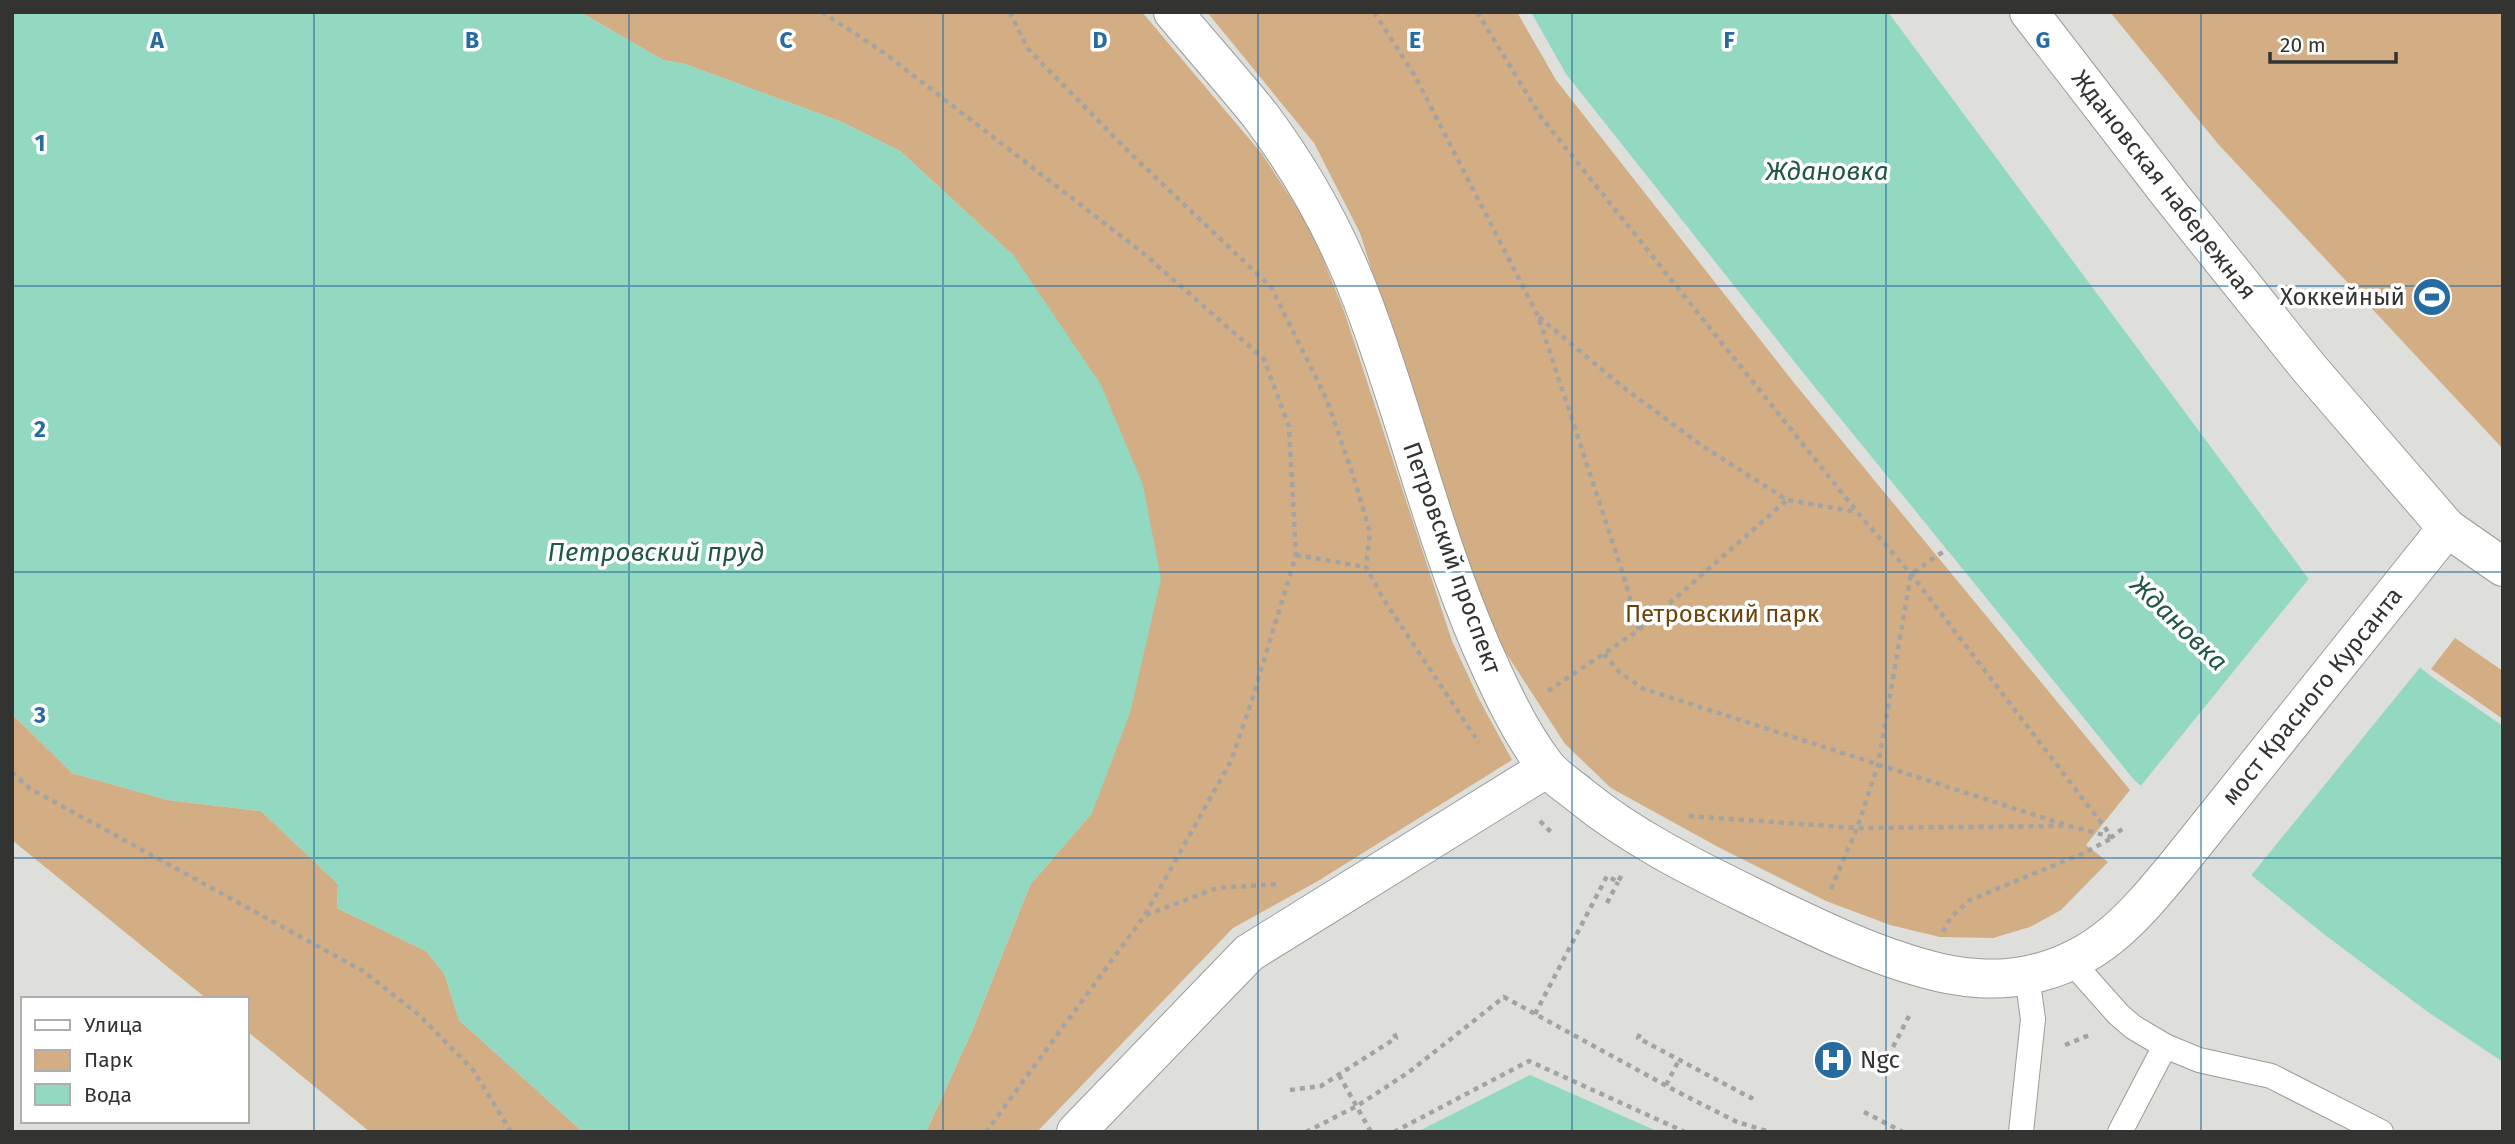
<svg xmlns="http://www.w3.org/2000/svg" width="2515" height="1144" font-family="'Fira Sans',sans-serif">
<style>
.green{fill:#d3ae85}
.water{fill:#93d8c0}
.pier{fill:#dedfdb}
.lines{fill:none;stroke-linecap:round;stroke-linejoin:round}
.service-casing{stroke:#9b9c98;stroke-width:26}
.minor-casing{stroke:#9b9c98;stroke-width:40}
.tertiary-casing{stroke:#9b9c98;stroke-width:40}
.path{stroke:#a3a4a1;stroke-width:4.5;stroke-dasharray:5 5;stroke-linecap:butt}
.service{stroke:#fff;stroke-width:24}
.minor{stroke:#fff;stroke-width:38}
.tertiary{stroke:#fff;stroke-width:38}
.grid{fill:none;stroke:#276ca1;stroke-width:2;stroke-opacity:0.55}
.labels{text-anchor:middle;stroke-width:7;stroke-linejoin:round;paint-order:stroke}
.street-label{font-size:24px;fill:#333432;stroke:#fff}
.poi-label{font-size:24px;fill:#333432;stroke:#fff;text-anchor:end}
.park-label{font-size:24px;fill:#6c440b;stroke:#fff}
.water-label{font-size:26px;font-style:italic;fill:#205747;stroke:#fff}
.grid-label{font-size:23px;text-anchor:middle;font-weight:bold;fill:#276ca1;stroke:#fff;stroke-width:7;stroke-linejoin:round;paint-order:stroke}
</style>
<rect width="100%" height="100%" fill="#dedfdb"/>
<path class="green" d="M580 12H1142L1262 154 1311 229 1344 311 1452 641 1479 699 1512 760 1318 881 1233 928 1037 1132H926L972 1031 1030 885 1092 813 1014 256 900 151 842 122 685 64 663 60Z
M1207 12H1517L1556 80 1795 384 2130 790 2086 845 2108 862 2061 910 2030 927 1993 938 1940 937 1890 925 1826 901 1720 848 1611 788 1565 744 1502 647 1460 550 1360 233 1314 143Z
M2110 12H2503V449L2219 145Z
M2455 638 2503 671V719L2431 669Z
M12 714 72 773 168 800 261 811 338 884 337 908 426 951 444 973 459 1020 583 1132H370L247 1031V999H207L12 840Z"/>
<path class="water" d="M12 12H580L663 60 685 64 842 122 900 151 1014 256 1101 385 1143 485 1161 579 1130 713 1092 813 1030 885 972 1031 926 1132H583L459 1020 444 973 426 951 337 908 338 884 261 811 168 800 72 773 12 714Z
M1531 12H1888L2308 578 2432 677 2503 726V1062L2428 1012 2325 935 2135 781 1805 375 1566 74Z
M1530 1075 1659 1132H1417Z"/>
<path class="pier" d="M2311 576 2422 665 2249 878 2139 788Z"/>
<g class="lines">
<g class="service-casing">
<path id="service" d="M2071 961 2118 1014 2133 1027 2165 1046 2199 1060 2271 1076 2381 1132
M2021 1132 2033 1019 2027 976
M2120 1132 2165 1046"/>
</g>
<g class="minor-casing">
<path id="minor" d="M2029 12 2171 196 2309 368 2447 528
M1076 1132 1249 953 1547 768"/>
</g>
<g class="tertiary-casing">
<path id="tertiary" d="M1173 12C1202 47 1232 80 1260 115 1302 171 1338 236 1363 302 1406 416 1433 535 1481 646 1499 687 1518 729 1545 765 1554 777 1569 786 1581 796 1636 841 1702 872 1765 903 1817 928 1870 954 1926 969 1957 978 1996 982 2028 975 2098 961 2134 917 2177 865L2447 528 2503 567"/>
</g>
<path class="path" d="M822 12 883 52 1143 253 1264 359 1289 427 1296 555 1251 703 1231 761 1145 915 986 1132
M1010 12 1027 48 1132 155 1271 287 1326 398 1353 475 1370 532 1366 567 1384 600 1479 743
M1374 12 1415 76 1538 316 1623 574 1639 630
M1477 12 1541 117 1858 513 1911 574 2112 837 2126 826
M1539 317 1619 384 1701 445 1787 500 1857 512
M1296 555 1366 567
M1604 654 1620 673 1644 689 2069 826 2112 837
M1548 691 1639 630 1787 500
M12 772 29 788 363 971 419 1015 473 1070 511 1132
M1689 816 1857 828 2064 826
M1540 821 1552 833
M1831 889 1857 828 1878 765 1911 574 1947 549
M1607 903 1618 882
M1146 915 1217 888 1279 884
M1943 932 1951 917 1970 900 2084 853 2112 838
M1535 1014 1607 876 1618 882 1623 872
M1640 1034 1638 1038 1751 1098 1754 1093
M2065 1045 2092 1034
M1893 1047 1909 1016
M1339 1075 1371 1132
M1666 1085 1679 1060
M1290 1090 1321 1086 1396 1038 1394 1033
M1864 1112 1903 1132
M1306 1132 1357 1106 1409 1072 1504 997 1676 1091 1737 1122 1770 1132
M1394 1132 1529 1061 1685 1132"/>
<use href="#service" class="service"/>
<use href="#minor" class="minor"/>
<use href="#tertiary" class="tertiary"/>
</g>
<path class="grid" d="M314 12V1132M629 12V1132M943 12V1132M1258 12V1132M1572 12V1132M1886 12V1132M2201 12V1132M12 286H2503M12 572H2503M12 858H2503"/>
<defs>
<g id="stadium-disc" transform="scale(2.0125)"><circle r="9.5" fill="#276ca1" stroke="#fff"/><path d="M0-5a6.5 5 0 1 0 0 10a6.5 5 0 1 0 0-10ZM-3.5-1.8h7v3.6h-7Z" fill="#fff"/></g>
<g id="hospital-disc" transform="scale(2.0125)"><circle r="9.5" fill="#276ca1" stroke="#fff"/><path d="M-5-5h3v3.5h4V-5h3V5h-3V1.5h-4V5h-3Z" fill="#fff"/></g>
</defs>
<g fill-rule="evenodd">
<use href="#stadium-disc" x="2432" y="297"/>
<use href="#hospital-disc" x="1833" y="1060"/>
</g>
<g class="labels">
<g class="street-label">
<text transform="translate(2164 185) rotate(52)" y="8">Ждановская набережная</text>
<text transform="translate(1452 558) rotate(70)" y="8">Петровский проспект</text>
<text transform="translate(2312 696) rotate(-51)" y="8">мост Красного Курсанта</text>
</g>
<g class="poi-label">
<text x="2405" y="305">Хоккейный</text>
<text x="1860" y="1068" text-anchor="start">Ngc</text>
</g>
<g class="park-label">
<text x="1722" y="622">Петровский парк</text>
</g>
<g class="water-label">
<text x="1827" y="180">Ждановка</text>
<text x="656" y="561">Петровский пруд</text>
<text transform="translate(2179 623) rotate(44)" y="9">Ждановка</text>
</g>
</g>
<g class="grid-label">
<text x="157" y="48">A</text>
<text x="472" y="48">B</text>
<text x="786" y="48">C</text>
<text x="1100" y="48">D</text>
<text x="1415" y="48">E</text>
<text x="1729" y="48">F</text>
<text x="2043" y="48">G</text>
<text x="40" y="151">1</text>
<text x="40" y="437">2</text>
<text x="40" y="723">3</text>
</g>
<rect width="2515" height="1144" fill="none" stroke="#333432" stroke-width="28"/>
<rect x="21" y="997" width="228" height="126" fill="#ffffff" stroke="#adaead" stroke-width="2"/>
<rect x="35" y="1020" width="35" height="10" fill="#ffffff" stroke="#adaead" stroke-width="2"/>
<text x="84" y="1032" font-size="21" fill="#333432">Улица</text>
<rect x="35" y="1050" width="35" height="21" fill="#d3ae85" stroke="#adaead" stroke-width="2"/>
<text x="84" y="1067" font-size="21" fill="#333432">Парк</text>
<rect x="35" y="1084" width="35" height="21" fill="#93d8c0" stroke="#adaead" stroke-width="2"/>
<text x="84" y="1102" font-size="21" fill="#333432">Вода</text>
<path d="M2270 52v10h126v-10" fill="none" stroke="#333432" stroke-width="3.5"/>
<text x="2280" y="52" font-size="21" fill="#333432" stroke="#ffffff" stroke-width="5" paint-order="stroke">20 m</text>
</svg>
